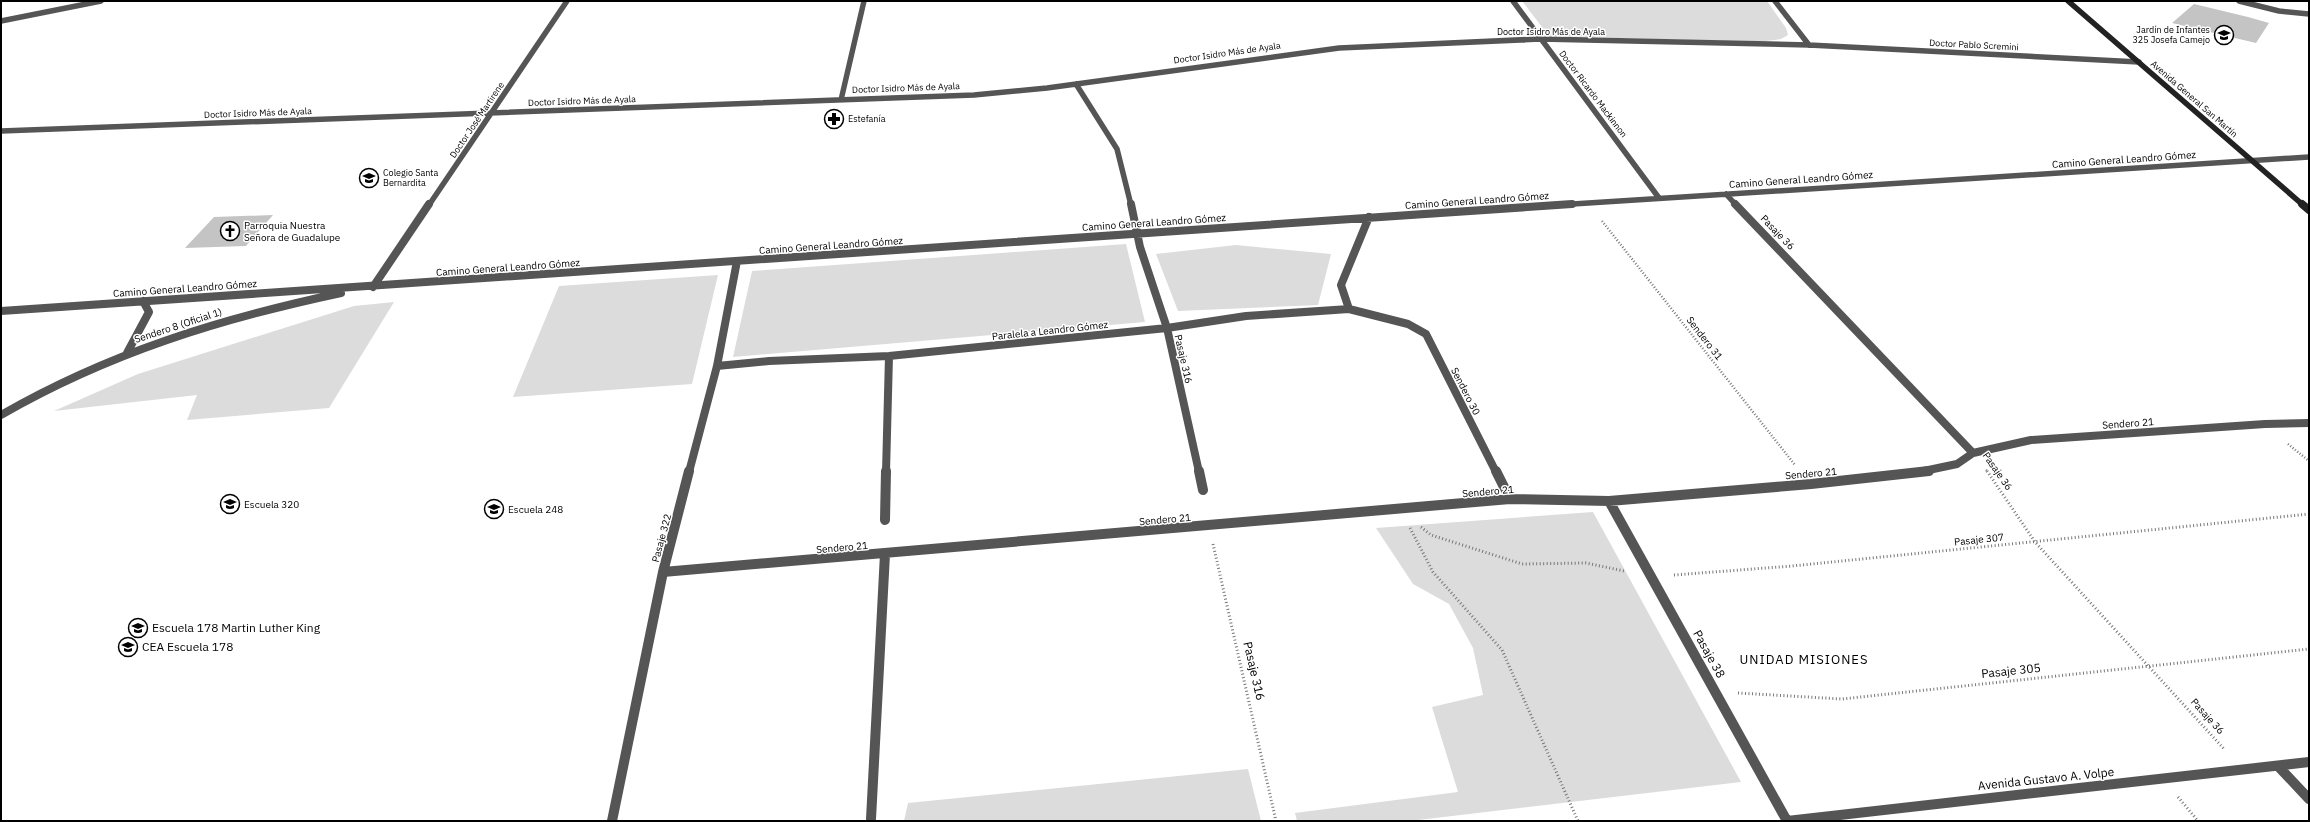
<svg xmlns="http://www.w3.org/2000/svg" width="2310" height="822" font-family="'IBM Plex Sans',sans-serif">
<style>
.green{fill:#dcdcdc}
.building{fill:#c4c4c4}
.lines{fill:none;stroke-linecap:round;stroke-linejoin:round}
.path-far1{stroke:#777;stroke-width:2.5;stroke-dasharray:1 2;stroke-linecap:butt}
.path{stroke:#777;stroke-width:3;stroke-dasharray:1 2.5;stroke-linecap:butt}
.street-far2{stroke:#555;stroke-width:5.5}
.street-far1{stroke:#555;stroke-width:8}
.street{stroke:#555;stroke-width:10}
.secondary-far1{stroke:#222;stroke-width:5.5}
.secondary{stroke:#222;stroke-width:8}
.labels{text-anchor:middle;stroke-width:3;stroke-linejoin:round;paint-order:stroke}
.far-poi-label{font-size:9px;fill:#000;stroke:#fff;text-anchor:start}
.far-street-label{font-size:9px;fill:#000;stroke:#fff}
.street-label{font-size:10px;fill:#000;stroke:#fff}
.poi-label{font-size:10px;fill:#000;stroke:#fff;text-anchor:start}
.near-poi-label{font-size:12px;fill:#000;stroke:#fff;text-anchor:start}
.near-street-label{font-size:12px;fill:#000;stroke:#fff}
.near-neighbourhood-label{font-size:13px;letter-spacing:1px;fill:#000;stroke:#fff}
</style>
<rect width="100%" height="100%" fill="#fff"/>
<path class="green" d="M1522 1H1767L1786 28 1788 35 1781 39 1758 42 1553 36 1548 35Z
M1126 244 1145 322 733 357 752 271Z
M1236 245 1331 254 1318 305 1178 311 1156 254Z
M718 275 692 384 513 397 559 286Z
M394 302 329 408 187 420 197 395 54 411 138 374 354 306Z
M1593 512 1741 782 1410 821H1297L1295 813 1458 792 1432 707 1483 695 1473 648 1449 604 1413 584 1376 528Z
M1248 769 1261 821H904L908 803Z"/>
<path class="building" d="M2194 4 2248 17 2269 23 2256 43 2172 23Z
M273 215 246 246 185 248 214 217Z"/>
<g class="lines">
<path class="path-far1" d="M1602 221 1795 465
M2288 444 2309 461
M1986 470 1988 472"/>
<path class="path" d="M1987 471 2035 542 2225 750
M1421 527 1431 535 1522 564 1586 563 1624 571
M1410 528 1433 572 1502 650 1578 821
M1213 544 1276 821
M1674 575 1792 566 2309 514
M1738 693 1842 699 2309 649
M2178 797 2198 821"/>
<path class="street-far2" d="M1513 1 1659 198
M1775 1 1809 45
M2239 1 2279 11 2309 14
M1 21 101 1
M1076 84 1117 149 1131 205
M841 100 864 1
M1 131 974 95 1047 88 1339 48 1540 39 1809 45 2139 62
M1726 194 1736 205
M429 205 567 1
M1557 205 2309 157"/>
<path class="street-far1" d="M1131 204 1140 247 1167 328 1199 472
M1735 204 1973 453
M373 287 429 204
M1349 309 1341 285 1369 217
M1 311 1572 204
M127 353 149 312 143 301
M717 366 769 361 889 356 1167 328 1246 316 1349 309 1408 324 1426 334 1496 472
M1 415C109 353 219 319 341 293
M689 472 717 366 737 261
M886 472 889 356
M1919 472 1957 464 1973 453 2031 440 2265 424 2309 423"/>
<path class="street" d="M1199 471 1203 490
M1496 471 1510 499
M1609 501 1787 821
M885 520 886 471
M663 572 1510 499 1609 501 1811 484 1929 471
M2278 766 2309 799
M871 819 885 554
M612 821 663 572 689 471
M1787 821 2309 762"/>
<path class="secondary-far1" d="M2068 1 2303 205"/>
<path class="secondary" d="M2302 204 2309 210"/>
</g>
<defs>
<g id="school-ring" transform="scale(1)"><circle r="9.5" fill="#fff" stroke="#000" stroke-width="1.5"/><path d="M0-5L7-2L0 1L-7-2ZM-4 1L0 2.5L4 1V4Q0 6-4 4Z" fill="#000"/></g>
<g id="pharmacy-ring" transform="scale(1)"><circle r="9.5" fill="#fff" stroke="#000" stroke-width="1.5"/><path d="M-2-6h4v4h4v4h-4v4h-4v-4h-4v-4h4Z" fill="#000"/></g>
<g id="church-ring" transform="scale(1)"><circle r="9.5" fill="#fff" stroke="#000" stroke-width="1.5"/><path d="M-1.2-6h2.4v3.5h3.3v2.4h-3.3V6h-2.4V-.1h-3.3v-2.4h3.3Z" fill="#000"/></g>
</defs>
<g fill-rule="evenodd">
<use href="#school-ring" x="2224" y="35"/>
<use href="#pharmacy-ring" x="834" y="119"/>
<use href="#school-ring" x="369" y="178"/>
<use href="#church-ring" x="230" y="231"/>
<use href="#school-ring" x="230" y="504"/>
<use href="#school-ring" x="494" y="509"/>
<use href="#school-ring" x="138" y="628"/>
<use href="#school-ring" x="128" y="647"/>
</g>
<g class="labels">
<g class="far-poi-label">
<text x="2210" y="33" text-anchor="end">Jardín de Infantes<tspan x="2210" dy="10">325 Josefa Camejo</tspan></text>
<text x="848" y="122">Estefanía</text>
<text x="383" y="176">Colegio Santa<tspan x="383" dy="10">Bernardita</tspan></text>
</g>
<g class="far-street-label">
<text x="1551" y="35">Doctor Isidro Más de Ayala</text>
<text transform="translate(1974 45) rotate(3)" y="3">Doctor Pablo Scremini</text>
<text transform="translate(1227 53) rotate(-8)" y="3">Doctor Isidro Más de Ayala</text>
<text transform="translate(906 88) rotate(-2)" y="3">Doctor Isidro Más de Ayala</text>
<text transform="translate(1593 94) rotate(53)" y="3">Doctor Ricardo Mackinnon</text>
<text transform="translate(2194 99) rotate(41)" y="3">Avenida General San Martín</text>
<text transform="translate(582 101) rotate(-2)" y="3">Doctor Isidro Más de Ayala</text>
<text transform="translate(258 113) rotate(-2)" y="3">Doctor Isidro Más de Ayala</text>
<text transform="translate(477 120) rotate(-56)" y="3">Doctor José Martirene</text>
</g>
<g class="street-label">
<text transform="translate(2124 159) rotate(-4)" y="4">Camino General Leandro Gómez</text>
<text transform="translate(1801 179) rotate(-4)" y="4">Camino General Leandro Gómez</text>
<text transform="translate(1477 200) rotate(-4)" y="4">Camino General Leandro Gómez</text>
<text transform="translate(1154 222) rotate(-4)" y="4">Camino General Leandro Gómez</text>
<text transform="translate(1778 232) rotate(46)" y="4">Pasaje 36</text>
<text transform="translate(831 245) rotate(-4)" y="4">Camino General Leandro Gómez</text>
<text transform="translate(508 267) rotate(-4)" y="4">Camino General Leandro Gómez</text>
<text transform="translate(185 288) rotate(-4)" y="4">Camino General Leandro Gómez</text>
<text transform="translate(178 325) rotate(-18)" y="4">Sendero 8 (Oficial 1)</text>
<text transform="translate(1050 330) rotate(-6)" y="4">Paralela a Leandro Gómez</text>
<text transform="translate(1705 338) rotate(52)" y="4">Sendero 31</text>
<text transform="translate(1184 359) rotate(77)" y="4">Pasaje 316</text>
<text transform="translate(1466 391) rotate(63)" y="4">Sendero 30</text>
<text transform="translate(2128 423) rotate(-4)" y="4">Sendero 21</text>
<text transform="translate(1998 471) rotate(55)" y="4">Pasaje 36</text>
<text transform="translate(1811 473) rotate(-5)" y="4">Sendero 21</text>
<text transform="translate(1488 491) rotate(-5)" y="4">Sendero 21</text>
<text transform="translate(1165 519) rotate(-5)" y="4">Sendero 21</text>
<text transform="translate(661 538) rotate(-75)" y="4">Pasaje 322</text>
<text transform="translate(1979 539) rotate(-6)" y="4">Pasaje 307</text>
<text transform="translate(842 547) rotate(-5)" y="4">Sendero 21</text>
<text transform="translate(2208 716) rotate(48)" y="4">Pasaje 36</text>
</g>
<g class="poi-label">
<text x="244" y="229">Parroquia Nuestra<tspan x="244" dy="12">Señora de Guadalupe</tspan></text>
<text x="244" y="508">Escuela 320</text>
<text x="508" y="513">Escuela 248</text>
</g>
<g class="near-poi-label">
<text x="152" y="632">Escuela 178 Martin Luther King</text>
<text x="142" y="651">CEA Escuela 178</text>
</g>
<g class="near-street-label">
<text transform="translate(1709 654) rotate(61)" y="4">Pasaje 38</text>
<text transform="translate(1254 671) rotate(77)" y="4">Pasaje 316</text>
<text transform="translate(2011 671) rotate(-6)" y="4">Pasaje 305</text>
<text transform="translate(2046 779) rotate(-6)" y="4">Avenida Gustavo A. Volpe</text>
</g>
<g class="near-neighbourhood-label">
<text x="1804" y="664">UNIDAD MISIONES</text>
</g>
</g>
<rect width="2310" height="822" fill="none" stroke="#000000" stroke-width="4"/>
</svg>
